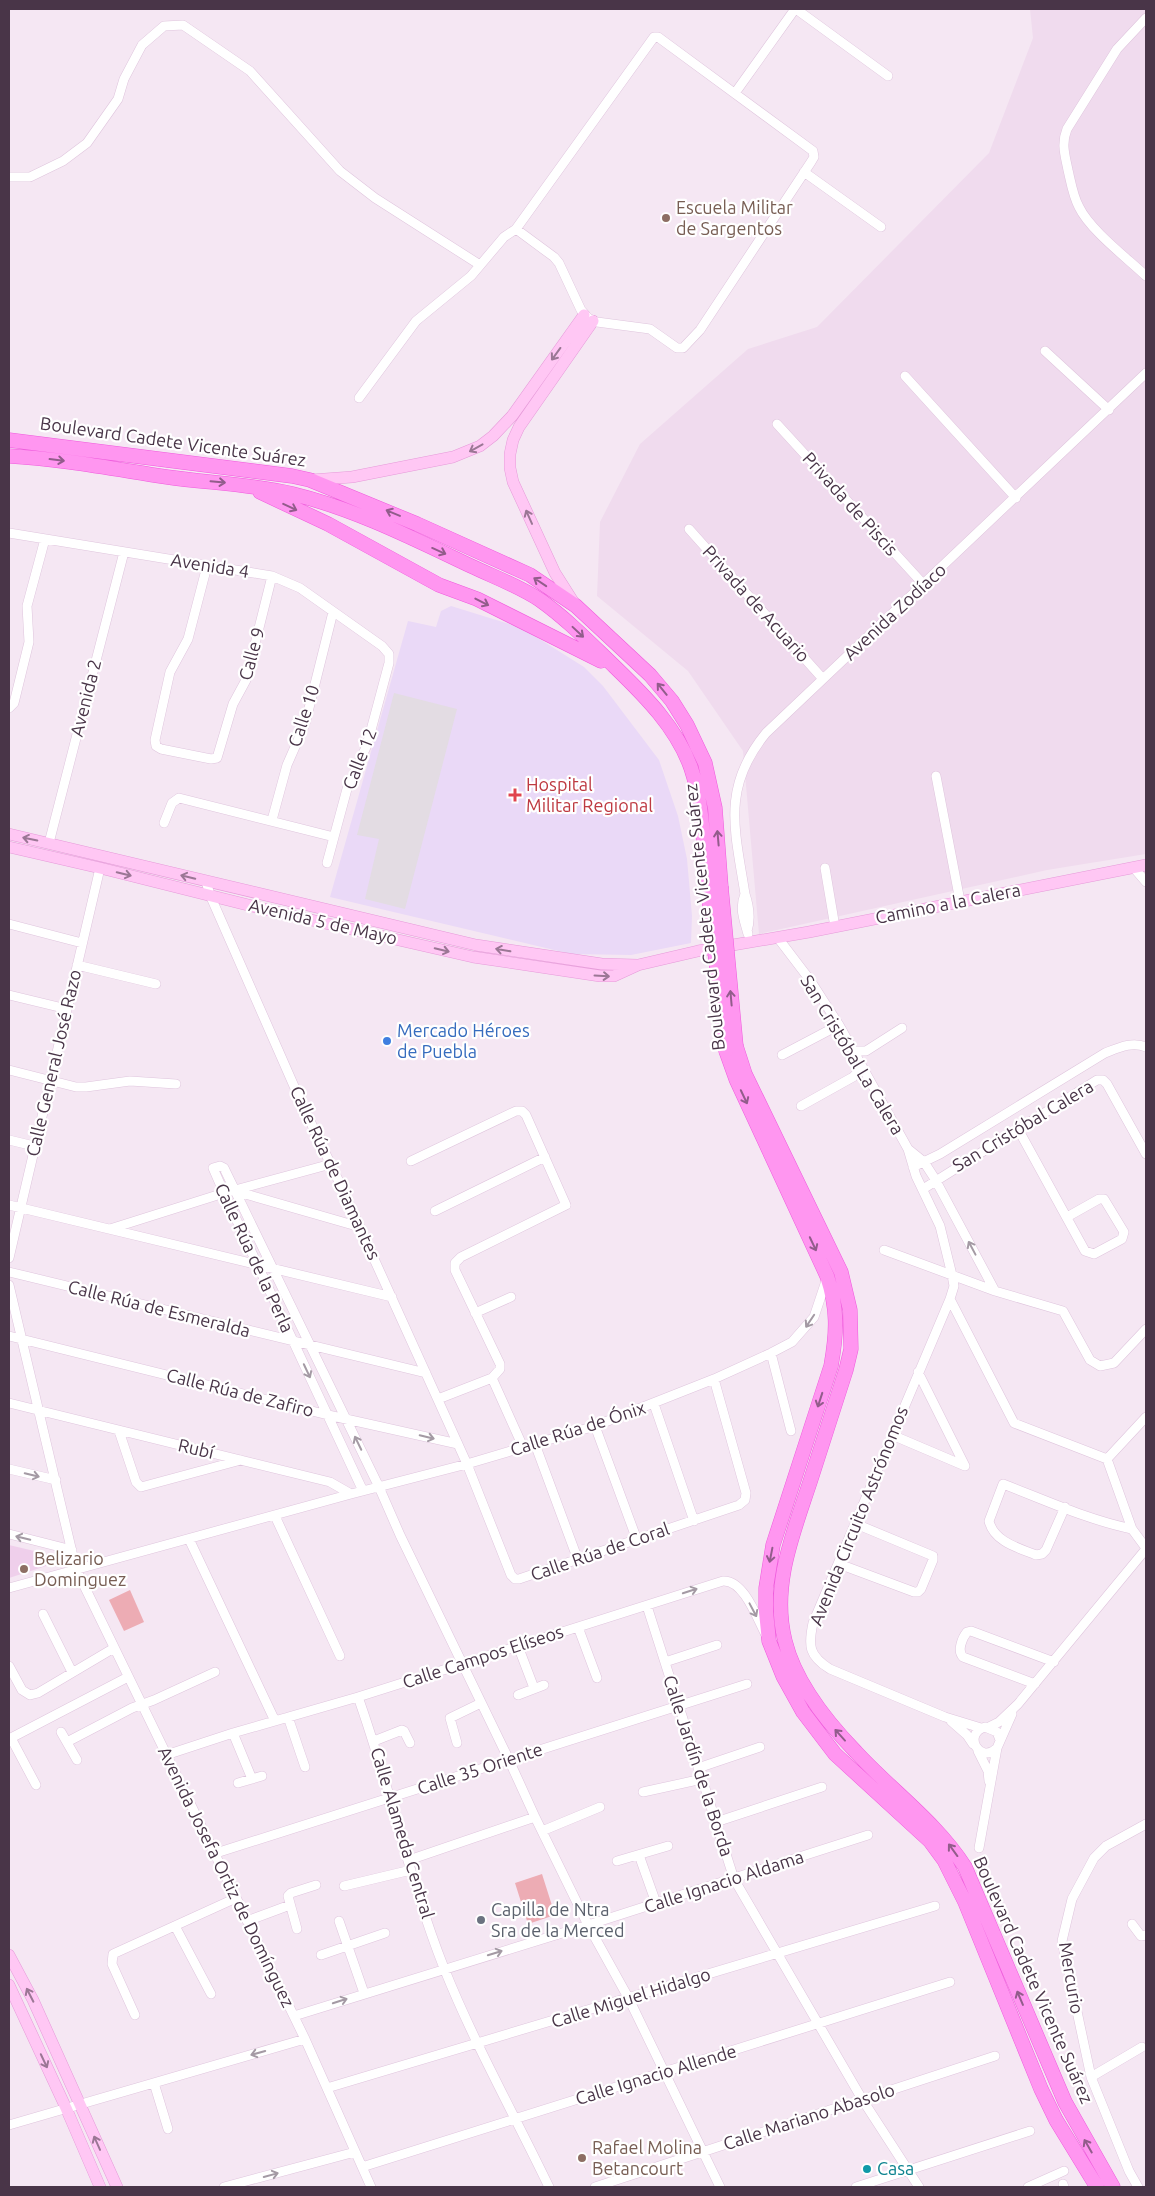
<svg xmlns="http://www.w3.org/2000/svg" width="1155" height="2196" font-family="Ubuntu,sans-serif">
<style>
.residential{fill:#f0dbee}
.education{fill:#efcfeb}
.medical{fill:#ead9f7}
.green{fill:#edacb4}
.parking{fill:#e3dce3}
.lines{fill:none;stroke-linecap:round;stroke-linejoin:round}
.street-casing{stroke:#dfc5dd;stroke-width:10}
.secondary-casing{stroke:#e69ad9;stroke-width:12}
.primary-casing{stroke:#ef5bdc;stroke-width:15}
.street{stroke:#fff;stroke-width:9}
.secondary{stroke:#ffc7f4;stroke-width:11}
.primary{stroke:#ff96f0;stroke-width:14}
.primary-bridge-casing{stroke:#ef5bdc;stroke-width:15;stroke-linecap:butt}
.primary-bridge{stroke:#ff96f0;stroke-width:14}
.oneway{stroke:#9b7795}
.oneway2{stroke:#925c8b}
.oneway3{stroke:#a49aa4}
.education-dot{fill:#8d6e63;stroke:#fff;stroke-width:2}
.health-dot{fill:#e0444e;stroke:#fff;stroke-width:2}
.shop-dot{fill:#3f7fe0;stroke:#fff;stroke-width:2}
.worship-dot{fill:#6b7280;stroke:#fff;stroke-width:2}
.culture-dot{fill:#0f9aa8;stroke:#fff;stroke-width:2}
.labels{text-anchor:middle;stroke-width:4.5;stroke-linejoin:round;paint-order:stroke}
.education-label{font-size:18px;fill:#785e54;stroke:#fff;text-anchor:start}
.street-label{font-size:18px;fill:#493548;stroke:#fff}
.health-label{font-size:18px;fill:#be3a42;stroke:#fff;text-anchor:start}
.shop-label{font-size:18px;fill:#366cbe;stroke:#fff;text-anchor:start}
.worship-label{font-size:18px;fill:#5b616d;stroke:#fff;text-anchor:start}
.culture-label{font-size:18px;fill:#0d838f;stroke:#fff;text-anchor:start}
</style>
<rect width="100%" height="100%" fill="#f5e7f3"/>
<path class="residential" d="M1030 9H1146V854L1047 870 759 934 743 751 688 671 597 596 600 522 640 444 748 349 817 327 989 153 1033 38Z"/>
<path class="education" d="M9 1545 68 1559 9 1578Z"/>
<path class="medical" d="M451 606 522 628 584 667 603 686 659 760 678 816 687 859 692 916 691 943 631 955 571 954 330 897 408 621 436 627 441 611Z"/>
<path class="green" d="M130 1590 144 1622 124 1631 109 1600Z
M542 1874 555 1915 528 1924 515 1883Z"/>
<path class="parking" d="M394 693 457 709 405 909 365 899 379 839 357 835Z"/>
<g class="lines">
<g class="street-casing">
<path id="street" d="M796 9 888 76
M1146 18 1117 49 1067 129C1061 144 1065 155 1068 170 1071 183 1073 196 1079 207 1090 230 1127 258 1146 276
M735 93 795 9
M804 172 881 227
M9 177H30L63 161 87 143 118 99 124 79 142 45 164 26 183 25 250 71 340 171 375 198 480 265
M1045 351 1109 410
M905 376 1016 498
M359 398 416 321 471 276 504 237 516 229 654 37H658L813 151 814 157 811 162 700 330 683 348H677L650 329 597 322 588 318 581 310 559 263 554 257 516 229
M777 424 924 585
M689 529 823 679
M9 533 272 576 300 588 382 646 389 654V663L367 745 347 789 327 863
M207 566 188 639 170 672 155 740 156 746 161 749 211 759 217 758 233 704 246 680 272 576
M9 708 14 703 29 642 27 606 45 539
M936 776 960 901
M272 820 287 765 305 724 333 612
M164 823 172 803 179 798 334 837
M49 843 124 552
M825 868 835 927
M1134 868 1146 882
M206 881 210 895 301 1102 341 1186 467 1464 511 1575 515 1579H519L739 1505 745 1500 746 1493 714 1379
M745 894C739 909 744 919 748 934
M9 924 82 943
M747 931C751 919 749 906 745 894 735 830 721 788 766 733L1146 373
M778 938 810 980 839 1025 908 1149 916 1176 940 1226 952 1275 954 1286 950 1299 813 1623C808 1646 809 1656 830 1669L945 1717 981 1728
M77 965 156 984
M9 995 67 1009
M853 1051H866L902 1028
M782 1055 839 1025
M9 1070 76 1087H86L130 1081 176 1084
M801 1106 853 1077 862 1068
M1018 1129 1085 1251 1094 1254 1122 1239 1124 1232 1104 1199H1099L1067 1217
M9 1140 34 1146
M908 1149 924 1162 935 1179 995 1291
M411 1161 516 1111H522L526 1115 566 1205 461 1257 455 1263V1270L500 1364V1369L492 1378 438 1399
M913 1167 940 1154 1105 1053C1118 1048 1132 1041 1146 1047
M923 1189 1097 1080H1103L1107 1084 1146 1154
M235 1191 360 1227
M9 1205 392 1297
M435 1211 545 1157
M110 1229 224 1193 331 1164
M884 1250 995 1291 1063 1311 1090 1360 1100 1366 1114 1363 1146 1329
M9 1258 100 868
M9 1272 426 1373
M9 1285 76 1569 305 2039 371 2187
M950 1299 1014 1423 1107 1459
M475 1313 511 1297
M9 1336 328 1415 458 1444
M771 1353 791 1431
M918 1372 965 1466
M492 1378 523 1447
M9 1403 330 1482 351 1494
M654 1404 694 1521
M595 1426 637 1540
M119 1431 136 1482 141 1487 241 1460
M892 1435 965 1466
M535 1444 578 1560
M1107 1459 1132 1529 1146 1548
M1107 1459 1146 1417
M9 1469 56 1480
M363 1491 224 1193 213 1168 220 1166 224 1168 379 1487 400 1535 509 1760 535 1817 588 1925 629 1999 720 2187
M1065 1507 1046 1550 1042 1554 1036 1555C1019 1548 994 1542 989 1521L1003 1484C1045 1500 1088 1520 1132 1529
M275 1516 340 1656
M9 1534 72 1550
M189 1539 275 1721
M839 1564 914 1592H918L921 1589 933 1560V1556L856 1524
M9 1588 351 1494 467 1464 595 1426 714 1379 771 1353 792 1342 814 1317 826 1281
M647 1606 734 1879 862 2099 919 2187
M43 1614 72 1672
M578 1627 597 1678
M518 1646 534 1688
M665 1662 717 1645
M9 1666 22 1690 30 1695 38 1693 114 1648
M1035 1684 963 1657C957 1651 962 1638 967 1632L971 1631 1054 1662
M518 1695 544 1685
M358 1697C390 1786 409 1880 444 1968 474 2043 514 2114 549 2187
M288 1717 305 1767
M951 1721 967 1735 973 1744
M989 1727 999 1722 1018 1704 1146 1549
M61 1732 77 1760
M233 1733 252 1779
M11 1738 36 1785
M9 1739 128 1677
M1000 1740 997 1732 985 1727C962 1734 980 1765 997 1748L1012 1714
M374 1741 402 1730 404 1731 410 1743
M67 1742 132 1708 154 1700 215 1672
M457 1743 450 1718 481 1703
M978 1751 988 1771 989 1781
M166 1755 233 1733 358 1697 723 1581C744 1580 757 1618 766 1635
M698 1768 760 1747
M238 1783 262 1776
M643 1792 702 1779
M716 1822 822 1787
M542 1831 600 1807
M979 1848 997 1748
M213 1854 747 1684
M639 1855 656 1903
M409 1860 535 1817
M617 1861 668 1846
M344 1886 411 1870
M247 1921 290 1905
M339 1921 364 1993
M1132 1924 1141 1936 1146 1935
M175 1926 211 1994
M297 1929 288 1896 291 1893 316 1885
M321 1955 385 1933
M135 2015 112 1964 113 1954 236 1898
M294 2016 588 1925 868 1835
M1091 2077 1142 2047
M154 2083 168 2129
M327 2088 935 1906
M9 2125 305 2039
M362 2167 950 1982
M1063 2184 1064 2187
M224 2187 355 2152
M595 2187 995 2056
M856 2187 1030 2131
M1028 2187 1064 2171
M1138 2187 1129 2171 1091 2077 1062 1941 1072 1899 1094 1858 1106 1846 1146 1824"/>
</g>
<g class="secondary-casing">
<path id="secondary" d="M311 480 352 477 453 457 480 446 493 436 512 416 584 315
M574 603 555 573 513 482 510 468V454L513 440 519 427 593 321
M9 834 476 945 602 964 638 965 698 951 809 932 1146 865
M9 847 100 868 272 911 473 957 600 976H614L638 965
M9 1955 33 2000 117 2187
M9 1985 66 2108 100 2187"/>
</g>
<g class="primary-casing">
<path id="primary" d="M9 440 292 476 310 480 417 524 530 575 576 606 650 675 672 701 687 725 705 763 715 808 721 887
M9 456C62 459 114 469 167 477 209 483 252 484 293 494 355 509 414 539 471 566 494 577 519 586 540 600 567 619 591 644 615 667 645 696 677 728 691 768 704 806 703 850 708 890
M260 492 328 524 439 585 477 599 601 661
M736 1046 745 1074 841 1272 850 1310 851 1349 846 1370C834 1408 822 1445 810 1482 793 1534 771 1586 785 1641 795 1682 827 1722 856 1752 892 1791 936 1822 965 1867L1065 2102 1113 2187
M726 1051 736 1079 827 1276C838 1309 837 1332 831 1366L773 1545 766 1588V1612L769 1641 783 1676 803 1712 835 1754 930 1841 944 1860 965 1902 1041 2089 1056 2120 1097 2187"/>
</g>
<use href="#street" class="street"/>
<use href="#secondary" class="secondary"/>
<use href="#primary" class="primary"/>
<g class="primary-bridge-casing">
<path id="primary-bridge" d="M721 887 736 1046
M708 890 726 1051"/>
</g>
<use href="#primary-bridge" class="primary-bridge"/>
</g>
<defs><path id="oneway-shaft" d="M-6 0H5M1.5-3L5.5 0L1.5 3" fill="none" stroke-width="1.6" stroke-linecap="round" stroke-linejoin="round" transform="scale(1.25)"/></defs>
<g class="oneway">
<use href="#oneway-shaft" transform="translate(556 354) rotate(126)"/>
<use href="#oneway-shaft" transform="translate(476 448) rotate(151)"/>
<use href="#oneway-shaft" transform="translate(529 517) rotate(-114)"/>
<use href="#oneway-shaft" transform="translate(30 839) rotate(-168)"/>
<use href="#oneway-shaft" transform="translate(124 874) rotate(14)"/>
<use href="#oneway-shaft" transform="translate(188 877) rotate(-166)"/>
<use href="#oneway-shaft" transform="translate(442 950) rotate(13)"/>
<use href="#oneway-shaft" transform="translate(503 950) rotate(-170)"/>
<use href="#oneway-shaft" transform="translate(602 976) rotate(3)"/>
<use href="#oneway-shaft" transform="translate(30 1995) rotate(-117)"/>
<use href="#oneway-shaft" transform="translate(44 2061) rotate(65)"/>
<use href="#oneway-shaft" transform="translate(97 2143) rotate(-114)"/>
</g>
<g class="oneway2">
<use href="#oneway-shaft" transform="translate(57 460) rotate(7)"/>
<use href="#oneway-shaft" transform="translate(218 482) rotate(5)"/>
<use href="#oneway-shaft" transform="translate(290 507) rotate(25)"/>
<use href="#oneway-shaft" transform="translate(393 513) rotate(-157)"/>
<use href="#oneway-shaft" transform="translate(439 551) rotate(24)"/>
<use href="#oneway-shaft" transform="translate(540 582) rotate(-146)"/>
<use href="#oneway-shaft" transform="translate(482 602) rotate(27)"/>
<use href="#oneway-shaft" transform="translate(578 632) rotate(43)"/>
<use href="#oneway-shaft" transform="translate(662 689) rotate(-129)"/>
<use href="#oneway-shaft" transform="translate(718 838) rotate(-95)"/>
<use href="#oneway-shaft" transform="translate(731 998) rotate(-95)"/>
<use href="#oneway-shaft" transform="translate(744 1097) rotate(65)"/>
<use href="#oneway-shaft" transform="translate(813 1244) rotate(65)"/>
<use href="#oneway-shaft" transform="translate(820 1400) rotate(108)"/>
<use href="#oneway-shaft" transform="translate(771 1555) rotate(101)"/>
<use href="#oneway-shaft" transform="translate(840 1735) rotate(-132)"/>
<use href="#oneway-shaft" transform="translate(953 1850) rotate(-126)"/>
<use href="#oneway-shaft" transform="translate(1020 1998) rotate(-113)"/>
<use href="#oneway-shaft" transform="translate(1088 2146) rotate(-120)"/>
</g>
<g class="oneway3">
<use href="#oneway-shaft" transform="translate(972 1248) rotate(-118)"/>
<use href="#oneway-shaft" transform="translate(810 1321) rotate(124)"/>
<use href="#oneway-shaft" transform="translate(307 1371) rotate(65)"/>
<use href="#oneway-shaft" transform="translate(427 1437) rotate(13)"/>
<use href="#oneway-shaft" transform="translate(358 1443) rotate(-116)"/>
<use href="#oneway-shaft" transform="translate(32 1475) rotate(14)"/>
<use href="#oneway-shaft" transform="translate(23 1538) rotate(-166)"/>
<use href="#oneway-shaft" transform="translate(690 1591) rotate(-18)"/>
<use href="#oneway-shaft" transform="translate(753 1610) rotate(62)"/>
<use href="#oneway-shaft" transform="translate(495 1953) rotate(-17)"/>
<use href="#oneway-shaft" transform="translate(340 2001) rotate(-18)"/>
<use href="#oneway-shaft" transform="translate(258 2053) rotate(164)"/>
<use href="#oneway-shaft" transform="translate(271 2175) rotate(-15)"/>
</g>
<g class="education-dot">
<circle cx="666" cy="218" r="5"/>
<circle cx="24" cy="1569" r="5"/>
<circle cx="582" cy="2158" r="5"/>
</g>
<path class="health-dot" d="M512.5 787.5h5v5h5v5h-5v5h-5v-5h-5v-5h5z"/>
<circle class="shop-dot" cx="387" cy="1041" r="5"/>
<circle class="worship-dot" cx="481" cy="1920" r="5"/>
<circle class="culture-dot" cx="867" cy="2169" r="5"/>
<g class="labels">
<g class="education-label">
<text x="676" y="214">Escuela Militar<tspan x="676" dy="21">de Sargentos</tspan></text>
<text x="34" y="1565">Belizario<tspan x="34" dy="21">Dominguez</tspan></text>
<text x="592" y="2154">Rafael Molina<tspan x="592" dy="21">Betancourt</tspan></text>
</g>
<g class="street-label">
<text transform="translate(173 442) rotate(8)" y="6">Boulevard Cadete Vicente Suárez</text>
<text transform="translate(850 504) rotate(48)" y="6">Privada de Piscis</text>
<text transform="translate(210 566) rotate(9)" y="6">Avenida 4</text>
<text transform="translate(756 604) rotate(48)" y="6">Privada de Acuario</text>
<text transform="translate(895 612) rotate(-43)" y="6">Avenida Zodíaco</text>
<text transform="translate(252 654) rotate(-75)" y="6">Calle 9</text>
<text transform="translate(86 698) rotate(-76)" y="6">Avenida 2</text>
<text transform="translate(304 716) rotate(-72)" y="6">Calle 10</text>
<text transform="translate(360 759) rotate(-69)" y="6">Calle 12</text>
<text transform="translate(948 904) rotate(-11)" y="6">Camino a la Calera</text>
<text transform="translate(705 917) rotate(-96)" y="6">Boulevard Cadete Vicente Suárez</text>
<text transform="translate(323 922) rotate(13)" y="6">Avenida 5 de Mayo</text>
<text transform="translate(852 1055) rotate(59)" y="6">San Cristóbal La Calera</text>
<text transform="translate(54 1063) rotate(-77)" y="6">Calle General José Razo</text>
<text transform="translate(1023 1126) rotate(-31)" y="6">San Cristóbal Calera</text>
<text transform="translate(335 1173) rotate(65)" y="6">Calle Rúa de Diamantes</text>
<text transform="translate(254 1258) rotate(65)" y="6">Calle Rúa de la Perla</text>
<text transform="translate(159 1309) rotate(14)" y="6">Calle Rúa de Esmeralda</text>
<text transform="translate(240 1393) rotate(14)" y="6">Calle Rúa de Zafiro</text>
<text transform="translate(578 1429) rotate(-18)" y="6">Calle Rúa de Ónix</text>
<text transform="translate(196 1449) rotate(13)" y="6">Rubí</text>
<text transform="translate(859 1516) rotate(-68)" y="6">Avenida Circuito Astrónomos</text>
<text transform="translate(600 1552) rotate(-19)" y="6">Calle Rúa de Coral</text>
<text transform="translate(483 1657) rotate(-18)" y="6">Calle Campos Elíseos</text>
<text transform="translate(698 1766) rotate(72)" y="6">Calle Jardín de la Borda</text>
<text transform="translate(480 1769) rotate(-18)" y="6">Calle 35 Oriente</text>
<text transform="translate(402 1833) rotate(73)" y="6">Calle Alameda Central</text>
<text transform="translate(226 1877) rotate(64)" y="6">Avenida Josefa Ortiz de Domínguez</text>
<text transform="translate(724 1882) rotate(-18)" y="6">Calle Ignacio Aldama</text>
<text transform="translate(1071 1978) rotate(80)" y="6">Mercurio</text>
<text transform="translate(1033 1980) rotate(66)" y="6">Boulevard Cadete Vicente Suárez</text>
<text transform="translate(631 1998) rotate(-17)" y="6">Calle Miguel Hidalgo</text>
<text transform="translate(656 2075) rotate(-17)" y="6">Calle Ignacio Allende</text>
<text transform="translate(809 2117) rotate(-18)" y="6">Calle Mariano Abasolo</text>
</g>
<g class="health-label">
<text x="526" y="791">Hospital<tspan x="526" dy="21">Militar Regional</tspan></text>
</g>
<g class="shop-label">
<text x="397" y="1037">Mercado Héroes<tspan x="397" dy="21">de Puebla</tspan></text>
</g>
<g class="worship-label">
<text x="491" y="1916">Capilla de Ntra<tspan x="491" dy="21">Sra de la Merced</tspan></text>
</g>
<g class="culture-label">
<text x="877" y="2175">Casa</text>
</g>
</g>
<rect width="1155" height="2196" fill="none" stroke="#493548" stroke-width="20"/>
</svg>
